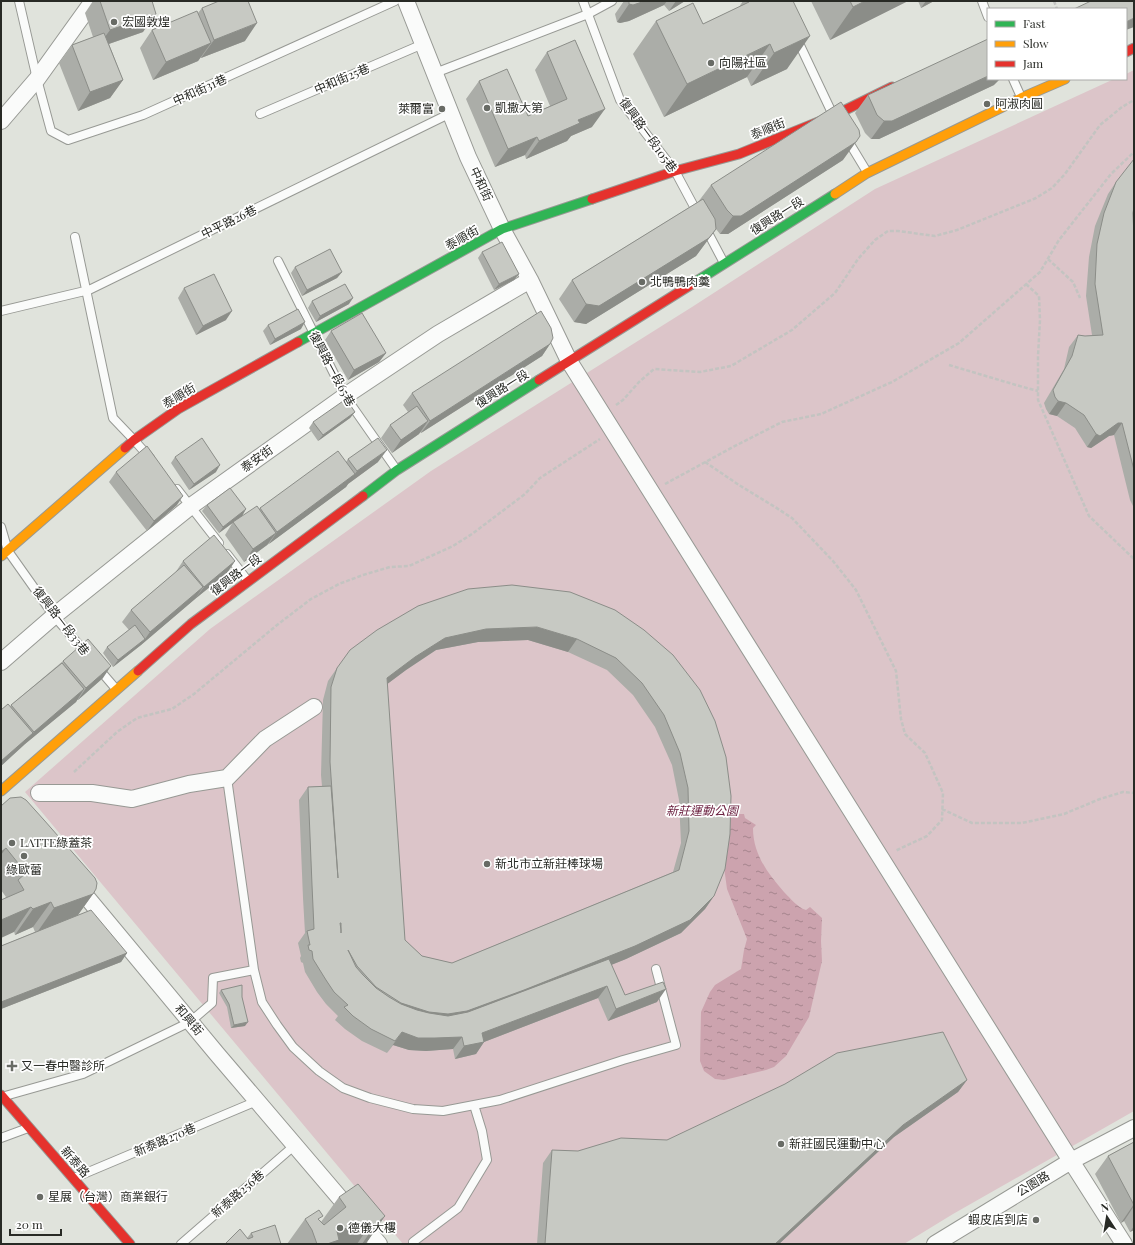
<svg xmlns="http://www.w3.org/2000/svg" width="1135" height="1245" font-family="'Playfair Display','Noto Sans TC',serif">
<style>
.green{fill:#dcc5c9}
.water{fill:url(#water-ripples)}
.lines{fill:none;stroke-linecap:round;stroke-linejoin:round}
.lane-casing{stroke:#979994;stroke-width:10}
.street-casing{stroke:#979994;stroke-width:18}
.fast-casing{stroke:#979994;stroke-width:11}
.slow-casing{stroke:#979994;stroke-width:11}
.jam-casing{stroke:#979994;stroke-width:11}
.path{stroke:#c3c4c1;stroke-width:2.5;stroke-dasharray:4 2;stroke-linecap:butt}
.lane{stroke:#fafbfa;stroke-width:8}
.street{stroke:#fafbfa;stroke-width:16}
.fast{stroke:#30b455;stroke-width:9}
.slow{stroke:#ff9f0a;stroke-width:9}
.jam{stroke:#e5322d;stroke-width:9}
.wall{fill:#abada8;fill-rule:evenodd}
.shaded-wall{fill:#8b8d88}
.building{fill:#c7c9c3;stroke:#8b8d88;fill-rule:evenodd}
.poi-dot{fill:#686b65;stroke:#fff;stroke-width:1.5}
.labels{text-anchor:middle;stroke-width:3.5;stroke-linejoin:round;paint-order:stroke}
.poi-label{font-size:12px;fill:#282a25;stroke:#fff;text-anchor:start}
.street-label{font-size:12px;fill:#282a25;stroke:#fff}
.park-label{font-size:12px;font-style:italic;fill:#6c2241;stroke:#fff}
</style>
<defs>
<pattern id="water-ripples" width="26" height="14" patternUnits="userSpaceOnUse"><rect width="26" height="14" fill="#cca3ae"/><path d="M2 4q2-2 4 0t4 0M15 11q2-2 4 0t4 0" fill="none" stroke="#a6858d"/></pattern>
</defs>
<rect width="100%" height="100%" fill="#e0e3dc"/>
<path class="green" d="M1134 70V1111L953 1214 904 1244H403L25 792 210 629 431 471 692 307 875 189 1114 79H1126V74Z"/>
<path class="water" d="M738 814H744L745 818 756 825 753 828C753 854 768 874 784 892 791 899 797 907 806 910L810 907 822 918 821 941 822 961 809 1017 786 1056 774 1067 766 1070 724 1080 715 1079 704 1071 700 1061 701 1012 710 992 715 985 741 969 744 950 747 939 727 889 724 867 727 828 730 819Z"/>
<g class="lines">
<g class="lane-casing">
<path id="lane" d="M19 1 37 79 51 131 68 140 143 115 395 1
M583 1 620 100 675 171 698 214
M982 1 988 17
M797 39 833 115
M435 73 588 14 612 1
M1013 79 1021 97
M260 114 423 44
M847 139 867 172
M705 227 724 263
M75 237 113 418 134 440 150 458
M278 261 345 396 396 469
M1 311 89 290 451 113
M177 489 219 543
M1 527 8 551 54 616 87 654
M227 554 248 581
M98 668 116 689
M227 778 254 970 262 1002 277 1025 293 1047 319 1071 343 1088 370 1098 413 1109 443 1111 500 1100 623 1060 676 1045 656 969
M5 1096 83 1074 190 1022 212 1003 213 978 254 970
M1 1138 28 1128
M74 1178 257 1101
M413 1242 458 1208 487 1160 482 1131 474 1105
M181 1244 295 1145"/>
</g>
<g class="street-casing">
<path id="street" d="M406 1 468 157 502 229 530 280 569 361 1066 1153 1124 1244
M1 121 37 79 93 1
M1 662 54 616 191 506 345 396 438 334 530 280
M39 793H92L132 799 189 784 227 778 265 739 314 707
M75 883 217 1054 379 1244
M935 1244 1071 1161 1134 1128"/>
</g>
<g class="fast-casing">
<path id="fast" d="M692 284 835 194
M298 342 502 229 592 199
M363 496 397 470 539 380"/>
</g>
<g class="slow-casing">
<path id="slow" d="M835 194 867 173 1021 98 1065 79
M1 556 125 448
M1 791 138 671"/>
</g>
<g class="jam-casing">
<path id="jam" d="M1126 52 1134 48
M592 199 675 171 739 154 833 116 892 87
M539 380 692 284
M125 448 134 440 178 409 298 342
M138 671 191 624 363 496
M1 1095 130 1244"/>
</g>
<path class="path" d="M1054 1 1057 9
M1048 259 1073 282 1080 298
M1026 284 1039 296 1040 320 1038 356V400L1089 516 1134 559
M949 365 1016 385 1038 391
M616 405 623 400 639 382 654 369 700 372 731 366 792 330 835 293 858 259 875 240 888 231H898L935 236 957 230 1036 198 1052 188 1065 174 1100 125 1122 107 1134 100
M705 462 739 485 775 507 792 518 833 561 856 590 896 671 901 719 905 734 925 753 943 793 942 820 927 836 895 851
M665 484 733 447 782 422 821 414 892 382 959 343 1040 272 1059 240 1111 174 1134 152
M74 772 117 732 137 718 172 709 194 694 277 625 311 599 339 584 363 575 390 567 409 566 453 546 472 534 525 494 540 478 600 439
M942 809 972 823H1022L1064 814 1100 799 1123 792 1134 793"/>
<use href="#lane" class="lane"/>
<use href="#street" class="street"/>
<use href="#fast" class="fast"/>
<use href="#slow" class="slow"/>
<use href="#jam" class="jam"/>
</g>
<path class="wall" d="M93 1H152L143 32 109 44 123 80 110 98 78 111 59 63 72 45 93 37 85 13Z
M624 1H685L669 11 664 5 629 21 620 23 617 22 615 14Z
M743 1H793L787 69 751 86 747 77 664 117 633 54 656 21 703 24 739 7Z
M811 1H908L830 40Z
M918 1H934L921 8Z
M202 8 245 41 201 58V57L198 61 153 80 140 48 152 30 198 13Z
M547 52 592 127 571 136 567 141 526 159 525 155 495 167 466 99 479 81 528 116 550 106 535 70Z
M994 85 879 139H871L865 133 855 113 868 95Z
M843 160 728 234H720L716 229 696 256 586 324 574 322 559 299 572 280 698 202 711 185Z
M1116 182 1133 213 1134 238V508L1130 500 1114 435 1109 436 1091 448 1087 447 1075 428 1057 416 1049 414 1046 409 1044 403 1064 369 1069 347 1078 335 1085 336 1092 335 1086 296 1089 257 1095 226 1108 194Z
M482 252 514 280 494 290 478 258Z
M295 267 342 272 337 278 302 296 291 273Z
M184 288 226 320 196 335 178 298Z
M312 301 349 304 316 322 308 308Z
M268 325 301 329 270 345 263 331Z
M331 331 386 353 379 362 348 380 325 340Z
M550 344 542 356 421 433 420 432 419 434 392 453 381 438 390 425 408 412 403 405 412 393Z
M355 412 350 418 318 441 309 428 313 422Z
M175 457 216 472 189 490 171 463Z
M348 459 378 462 348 484 346 487 244 562 225 535 233 522 259 509 260 508 346 462Z
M116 472 177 505 147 531 109 482Z
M207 505 246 509 242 516 219 533 202 511Z
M183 561H235L227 573 195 599 141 645 113 667 103 653 107 647 129 630 122 622 131 610 175 573Z
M418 606 673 655 714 896 705 909 681 933 626 959 611 965 625 995 657 1002 608 1021 598 998 484 1042 476 1054 455 1059 453 1049 426 1051 409 1050 393 1045 387 1053 362 1041 345 1029 335 1020 338 1016 326 1004 317 992 305 972 303 963 301 962 300 958 301 956 298 943 305 933 303 898 299 800 308 787 322 786 321 775 323 700 328 681 337 668ZM528 640 568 652 607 670 633 695 655 727 672 765 679 800 681 843 673 872 452 963 422 956 405 940 387 684 406 670 436 650 478 642Z
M63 661 103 678 78 700H77L76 702 25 744 1 766V710L10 707 11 705Z
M1 806 93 894 78 915 127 953 121 962 1 1009V946L35 932 33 927 15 935 5 898 6 897 1 890Z
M221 990 242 997 245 1026 231 1028 227 1007 219 993Z
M967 1080 958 1092 894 1137 779 1244H537L543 1163 552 1150 578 1151 667 1140Z
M1134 1142V1230L1130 1232 1124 1221 1121 1223 1095 1174 1108 1156Z
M339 1197 385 1216 367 1242 365 1244H287L305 1219 320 1220 321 1222Z
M251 1233 281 1244H225L247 1238Z"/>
<path class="shaded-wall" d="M645 1H667L664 5 629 21 620 23 617 22 629 4Z
M676 1H685L669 11Z
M865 1H908L830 40 853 7Z
M926 1H934L921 8Z
M156 14 143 32 97 48 110 30Z
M1134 18V27L1126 30V22Z
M257 23 245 41 201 58 214 40Z
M810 36 787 69 751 86 774 53Z
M211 43 198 61 153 80 166 62Z
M770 44 747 77 664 117 687 84Z
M988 76V79H1000L994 85 879 139H871L884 121Z
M123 80 110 98 78 111 90 92Z
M605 109 592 127 571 136 567 141 526 159 539 141 578 120Z
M537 137 525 155 495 167 508 149Z
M856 142 843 160 728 234H720L733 216Z
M716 229 696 256 586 324 574 322 586 304Z
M342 272 337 278 302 296 307 290Z
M519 274 514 280 494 290 499 284Z
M353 298 349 304 316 322 320 316Z
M232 311 226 320 196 335 203 326Z
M305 322 301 329 270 345 275 339Z
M550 344 542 356 421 433 430 421Z
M386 353 379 362 348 380 354 370Z
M1058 401 1066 403 1057 416 1049 414Z
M355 412 350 418 318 441 323 435Z
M428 421 419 434 392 453 401 440Z
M1118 423H1122L1114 435 1109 436 1091 448 1087 447 1096 434Z
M387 450 378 462 348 484 357 471Z
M220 465 216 472 189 490 194 484Z
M355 474 346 487 269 544 277 532Z
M183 496 177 505 147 531 154 521Z
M246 509 242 516 219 533 223 527Z
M276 533 267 545 244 562 253 549Z
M235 561 227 573 195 599 204 587Z
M203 587 195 599 141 645 113 667 118 660 145 639 150 632Z
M537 627 577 639 568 652 528 640 478 642 436 650 406 670 378 691 387 678 415 657 445 638 486 629Z
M111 666 103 678 78 700 86 688Z
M84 689 76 702 25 744 1 766V761L34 732Z
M6 848 1 855V852Z
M93 894 75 919 36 934 54 908Z
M714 896 705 909 681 933 626 959 516 1003 459 1023 393 1015 401 1003Z
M51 902 33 927 15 935 33 909Z
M31 907 14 932 1 938V920Z
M127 953 121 962 1 1009V1002Z
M607 986 598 998 484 1042 476 1054 455 1059 464 1046 482 1033Z
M666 989 657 1002 608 1021 616 1009Z
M248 1022 245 1026 231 1028 234 1025Z
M402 1032 462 1037 453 1049 426 1051 409 1050 393 1045 387 1053Z
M967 1080 958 1092 894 1137 779 1244H775L903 1125Z
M1134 1204V1206L1124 1221 1121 1223Z
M385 1216 367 1242 365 1244H362L375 1225Z
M372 1222 357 1244H323L336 1227Z
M1134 1226V1230L1130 1232Z"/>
<path class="building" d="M100 1H152L156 14 110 30Z
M219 1H248L257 23 214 40 202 8Z
M629 1H645L633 5 629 4Z
M748 1H793L810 36 774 53 770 44 687 84 656 21 693 3 703 24 749 2Z
M850 1H865L853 7Z
M1091 1H1134V18L1126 22V9H1074Z
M197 11 211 43 166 62 152 30Z
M104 33 123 80 90 92 72 45Z
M988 39V76L892 121H884L877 115 868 95Z
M575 40 605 109 578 120 580 123 539 141 537 137 508 149 479 81 507 69 528 116 567 99 547 52Z
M841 102 859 130 860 136 856 142 741 216H733L727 210 711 185Z
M1134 159V207L1133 213 1134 238V470L1122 423H1118L1100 436 1096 434 1084 415 1066 403 1058 401 1055 397 1053 390 1072 356 1078 335 1085 336 1103 335 1095 284 1097 244 1104 213 1116 182Z
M703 199 715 219 716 229 709 238 599 306 586 304 572 280Z
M502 242 519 274 499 284 482 252Z
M330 249 342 272 307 290 295 267Z
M214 274 232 311 203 326 184 288Z
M345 284 353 298 320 316 312 301Z
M298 309 305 322 275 339 268 325Z
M541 311 551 328 553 338 550 344 430 421 412 393Z
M362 313 386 353 354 370 331 331Z
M346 399 355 412 323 435 313 422Z
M417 406 428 421 401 440 390 425Z
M202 438 220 465 194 484 175 457Z
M378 438 387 450 357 471 348 459Z
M147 446 183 496 154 521 116 472Z
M338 451 355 474 277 532 260 508Z
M230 488 246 509 223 527 207 505Z
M257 506 276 533 253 549 233 522Z
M214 535 235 561 204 587 183 561Z
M184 565 203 587 150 632 131 610Z
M512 585 570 592 615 610 644 630 673 655 700 690 715 721 726 757 731 796 730 834 725 869 714 896 690 920 635 946 524 990 467 1011 448 1014 429 1012 401 1003 376 987 357 966 348 950 356 967 363 975 376 988 389 997 401 1004 417 1010 429 1013 448 1016 468 1012 609 959 625 995 663 982 666 989 616 1009 607 986 482 1033 484 1042 464 1046 462 1037 435 1038H418L402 1032 395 1041 371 1029 353 1016 344 1007 348 1005 334 992 326 980 313 959 312 951 309 950 308 945H310L307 931 314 929 312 885 308 787 331 786 338 878 330 762 331 687 337 668 350 650 377 630 418 606 468 589ZM537 627 577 639 616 658 642 683 664 715 680 753 688 788 689 831 679 870 452 963 422 956 405 940 387 678 415 657 445 638 486 629ZM340 923H341V933V930Z
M135 625 145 639 118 660 107 647Z
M88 639 111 666 86 688 63 661Z
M62 663 84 689 34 732 11 705Z
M8 704 33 733 1 761V710Z
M21 797 26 800 44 820 95 878 97 883 96 889 93 894 54 908 51 902 33 909 31 907 1 920V900L24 890 18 880 26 873 6 848 1 852V806L10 798Z
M91 910 127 953 1 1002V946Z
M242 985V997L248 1022 234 1025 229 1004 221 990Z
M943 1032 967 1080 903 1125 775 1244H545L552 1150 578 1151 621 1138 667 1140 785 1084 837 1053Z
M1134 1142V1205L1108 1156Z
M358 1184 385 1216 375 1225 372 1222 361 1231 336 1227 339 1240 327 1244H317L312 1230 305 1219 319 1210 323 1216 318 1219 324 1225 346 1207 339 1197Z
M275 1225 281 1244H225L240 1229 248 1239 253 1237 251 1233Z"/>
<g class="poi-dot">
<circle cx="114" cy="22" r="4"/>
<circle cx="711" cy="63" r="4"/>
<circle cx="987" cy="104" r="4"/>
<circle cx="487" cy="108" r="4"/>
<circle cx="442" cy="109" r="4"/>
<circle cx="642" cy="282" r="4"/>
<circle cx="12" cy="843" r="4"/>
<circle cx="24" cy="856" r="4"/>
<circle cx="487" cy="864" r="4"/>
<path d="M10 1060h4v4h4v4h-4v4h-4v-4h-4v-4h4z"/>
<circle cx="781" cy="1144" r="4"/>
<circle cx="40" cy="1197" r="4"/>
<circle cx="1036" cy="1220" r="4"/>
<circle cx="340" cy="1228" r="4"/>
</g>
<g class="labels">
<g class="poi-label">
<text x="122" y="26">宏國敦煌</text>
<text x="719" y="67">向陽社區</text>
<text x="995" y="108">阿淑肉圓</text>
<text x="495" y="112">凱撒大第</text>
<text x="434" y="113" text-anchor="end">萊爾富</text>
<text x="650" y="286">北鴨鴨肉羮</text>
<text x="20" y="847">LATTE綠蓋茶</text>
<text x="495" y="868">新北市立新莊棒球場</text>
<text x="24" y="874" text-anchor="middle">綠歐蕾</text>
<text x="21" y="1070">又一春中醫診所</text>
<text x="789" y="1148">新莊國民運動中心</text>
<text x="48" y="1201">星展（台灣）商業銀行</text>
<text x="1028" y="1224" text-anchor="end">蝦皮店到店</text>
<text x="348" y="1232">德儀大樓</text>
</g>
<g class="street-label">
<text transform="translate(342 79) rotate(-23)" y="4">中和街25巷</text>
<text transform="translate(200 90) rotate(-24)" y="4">中和街31巷</text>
<text transform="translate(768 129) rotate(-22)" y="4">泰順街</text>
<text transform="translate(648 135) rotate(54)" y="4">復興路一段105巷</text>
<text transform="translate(481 184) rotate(65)" y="4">中和街</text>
<text transform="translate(777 216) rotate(-32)" y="4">復興路一段</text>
<text transform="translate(229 222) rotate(-26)" y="4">中平路26巷</text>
<text transform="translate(462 238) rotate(-29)" y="4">泰順街</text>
<text transform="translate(332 369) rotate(62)" y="4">復興路一段65巷</text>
<text transform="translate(502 389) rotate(-32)" y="4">復興路一段</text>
<text transform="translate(179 396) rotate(-31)" y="4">泰順街</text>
<text transform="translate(257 459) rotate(-36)" y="4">泰安街</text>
<text transform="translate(236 575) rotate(-37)" y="4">復興路一段</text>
<text transform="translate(61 621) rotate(52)" y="4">復興路一段33巷</text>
<text transform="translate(189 1020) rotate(50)" y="4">和興街</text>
<text transform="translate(165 1140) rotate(-23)" y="4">新泰路270巷</text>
<text transform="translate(75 1162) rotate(49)" y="4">新泰路</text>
<text transform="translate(1033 1184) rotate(-31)" y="4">公園路</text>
<text transform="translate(238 1194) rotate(-41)" y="4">新泰路256巷</text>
</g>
<g class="park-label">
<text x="702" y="815">新莊運動公園</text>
</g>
</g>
<rect width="1135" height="1245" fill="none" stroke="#282a25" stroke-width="4"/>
<rect x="987" y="8" width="140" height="72" fill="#ffffff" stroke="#a9aaa8"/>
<rect x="995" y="21" width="20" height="6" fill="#30b455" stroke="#a9aaa8"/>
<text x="1023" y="28" font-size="12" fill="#282a25">Fast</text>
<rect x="995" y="41" width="20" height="6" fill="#ff9f0a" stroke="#a9aaa8"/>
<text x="1023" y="48" font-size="12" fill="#282a25">Slow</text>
<rect x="995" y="61" width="20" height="6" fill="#e5322d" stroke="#a9aaa8"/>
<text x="1023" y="68" font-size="12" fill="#282a25">Jam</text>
<g transform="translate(1107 1217) rotate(348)" stroke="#ffffff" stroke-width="3" paint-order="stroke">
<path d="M0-3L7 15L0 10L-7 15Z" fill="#282a25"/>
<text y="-6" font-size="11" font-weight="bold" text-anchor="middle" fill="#282a25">N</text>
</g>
<path d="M10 1229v6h51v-6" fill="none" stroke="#282a25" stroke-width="2"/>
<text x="16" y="1229" font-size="12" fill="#282a25" stroke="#ffffff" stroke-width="3" paint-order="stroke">20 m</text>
</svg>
